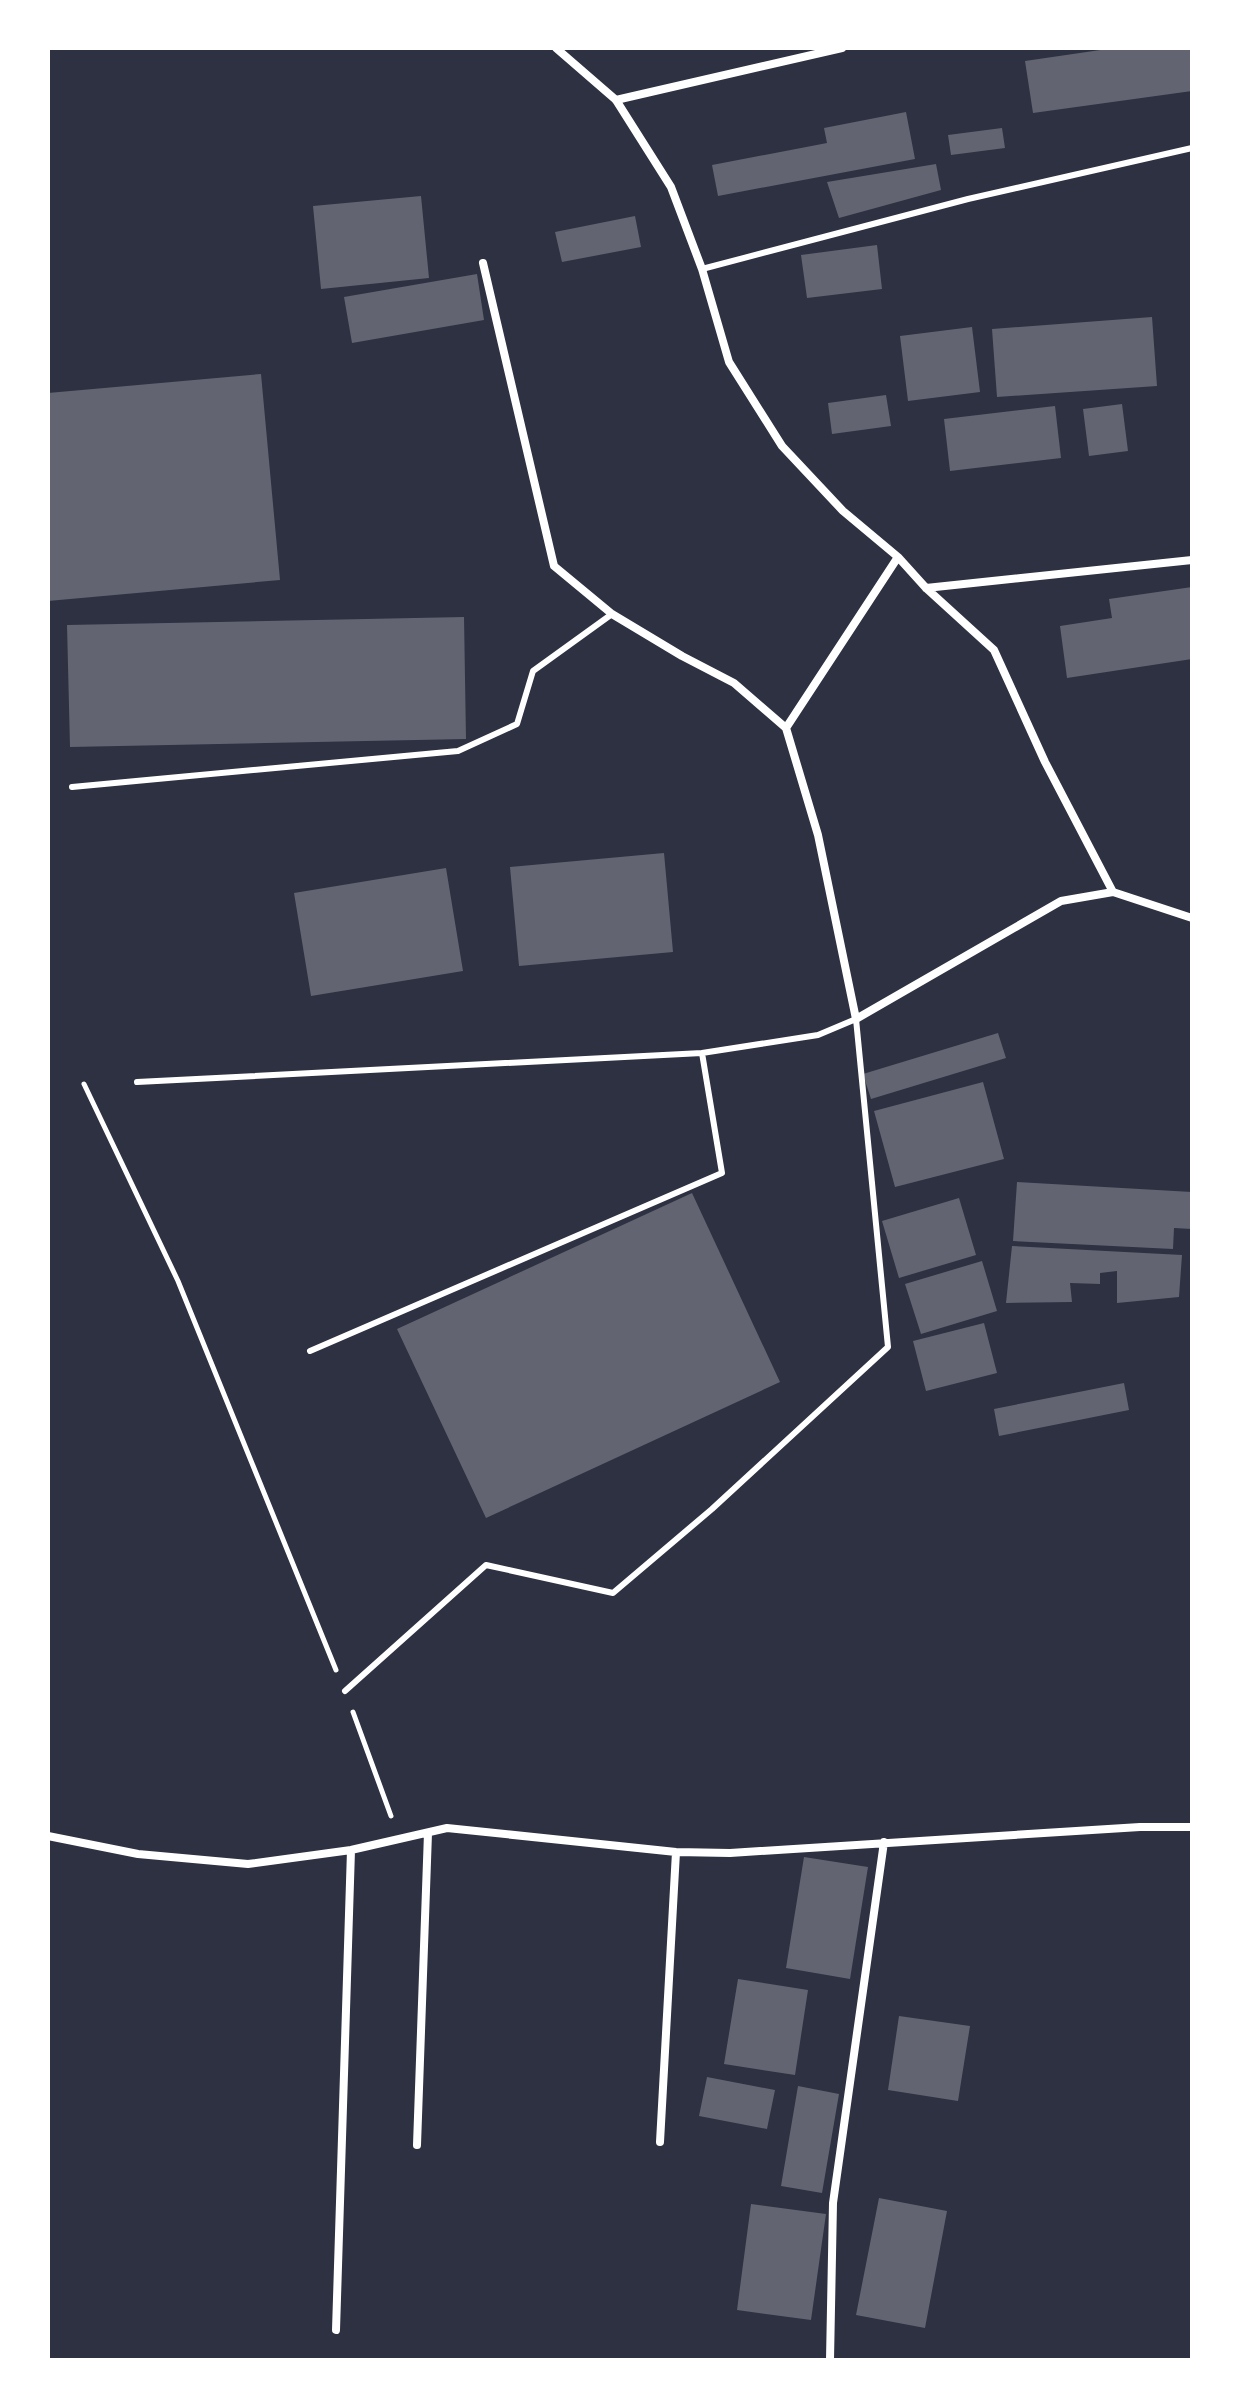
<svg xmlns="http://www.w3.org/2000/svg" width="1240" height="2408" font-family="Montserrat,sans-serif">
<style>
.building{fill:#626471}
.lines{fill:none;stroke-linecap:round;stroke-linejoin:round}
.path{stroke:#fff;stroke-width:5}
.service{stroke:#fff;stroke-width:6}
.minor{stroke:#fff;stroke-width:8}
</style>
<rect width="100%" height="100%" fill="#2d3142"/>
<path class="building" d="M1114 48H1192V91L1033 113 1025 61Z
M906 112 915 159 718 196 712 165 827 143 824 128Z
M1002 128 1005 148 951 155 948 135Z
M936 164 941 190 839 218 827 182Z
M421 196 429 278 321 289 313 206Z
M635 216 641 247 562 262 555 232Z
M877 245 882 289 807 298 801 255Z
M477 274 484 320 352 343 344 297Z
M1152 317 1157 386 997 397 992 329Z
M972 327 980 392 908 401 900 336Z
M261 374 280 580 48 601V393Z
M886 395 891 426 832 434 828 403Z
M1122 404 1128 451 1089 456 1083 409Z
M1055 406 1061 458 950 471 944 419Z
M1192 587V659L1067 678 1060 626 1112 618 1109 599Z
M464 617 466 739 70 747 67 625Z
M664 853 673 952 519 966 510 867Z
M446 868 463 971 311 996 294 893Z
M998 1033 1006 1058 871 1099 863 1074Z
M983 1082 1004 1159 895 1187 874 1111Z
M1017 1182 1192 1192V1229L1174 1228 1173 1249 1013 1241Z
M692 1193 780 1382 486 1518 397 1329Z
M959 1198 976 1255 899 1278 882 1221Z
M1012 1246 1182 1255 1179 1297 1117 1303V1271L1100 1273V1284L1070 1283 1072 1302 1006 1303Z
M982 1261 997 1311 921 1334 905 1284Z
M984 1323 997 1373 926 1391 913 1341Z
M1124 1383 1129 1410 999 1436 994 1409Z
M804 1857 868 1867 850 1979 786 1968Z
M738 1979 808 1990 795 2075 724 2064Z
M899 2016 970 2026 958 2101 888 2090Z
M707 2077 775 2090 767 2129 699 2116Z
M798 2086 839 2094 822 2193 781 2186Z
M879 2198 947 2211 925 2328 856 2315Z
M751 2204 826 2214 811 2320 737 2310Z"/>
<g class="lines">
<path class="path" d="M84 1084 178 1281 336 1670
M353 1712 391 1816"/>
<path class="service" d="M702 269 968 199 1192 148
M72 787 458 751 517 724 533 671 612 614
M137 1082 702 1053 818 1035 856 1019 888 1347 712 1509 613 1593 486 1565 345 1691
M310 1351 722 1173 702 1053"/>
<path class="minor" d="M556 48 616 100 671 187 702 269 729 362 782 446 843 511 898 557 926 588 994 650 1045 762 1113 892 1192 918
M616 100 842 48
M483 263 554 566 612 614 682 656 734 683 786 728 818 835 856 1019 1061 901 1113 892
M926 588 1192 560
M786 728 898 557
M48 1836 138 1854 248 1864 351 1850 447 1828 676 1852 730 1853 1140 1827H1192
M660 2142 676 1852
M417 2145 428 1833
M336 2330 351 1850
M830 2360 833 2203 884 1842"/>
</g>
<rect width="1240" height="2408" fill="none" stroke="#ffffff" stroke-width="100"/>
</svg>
